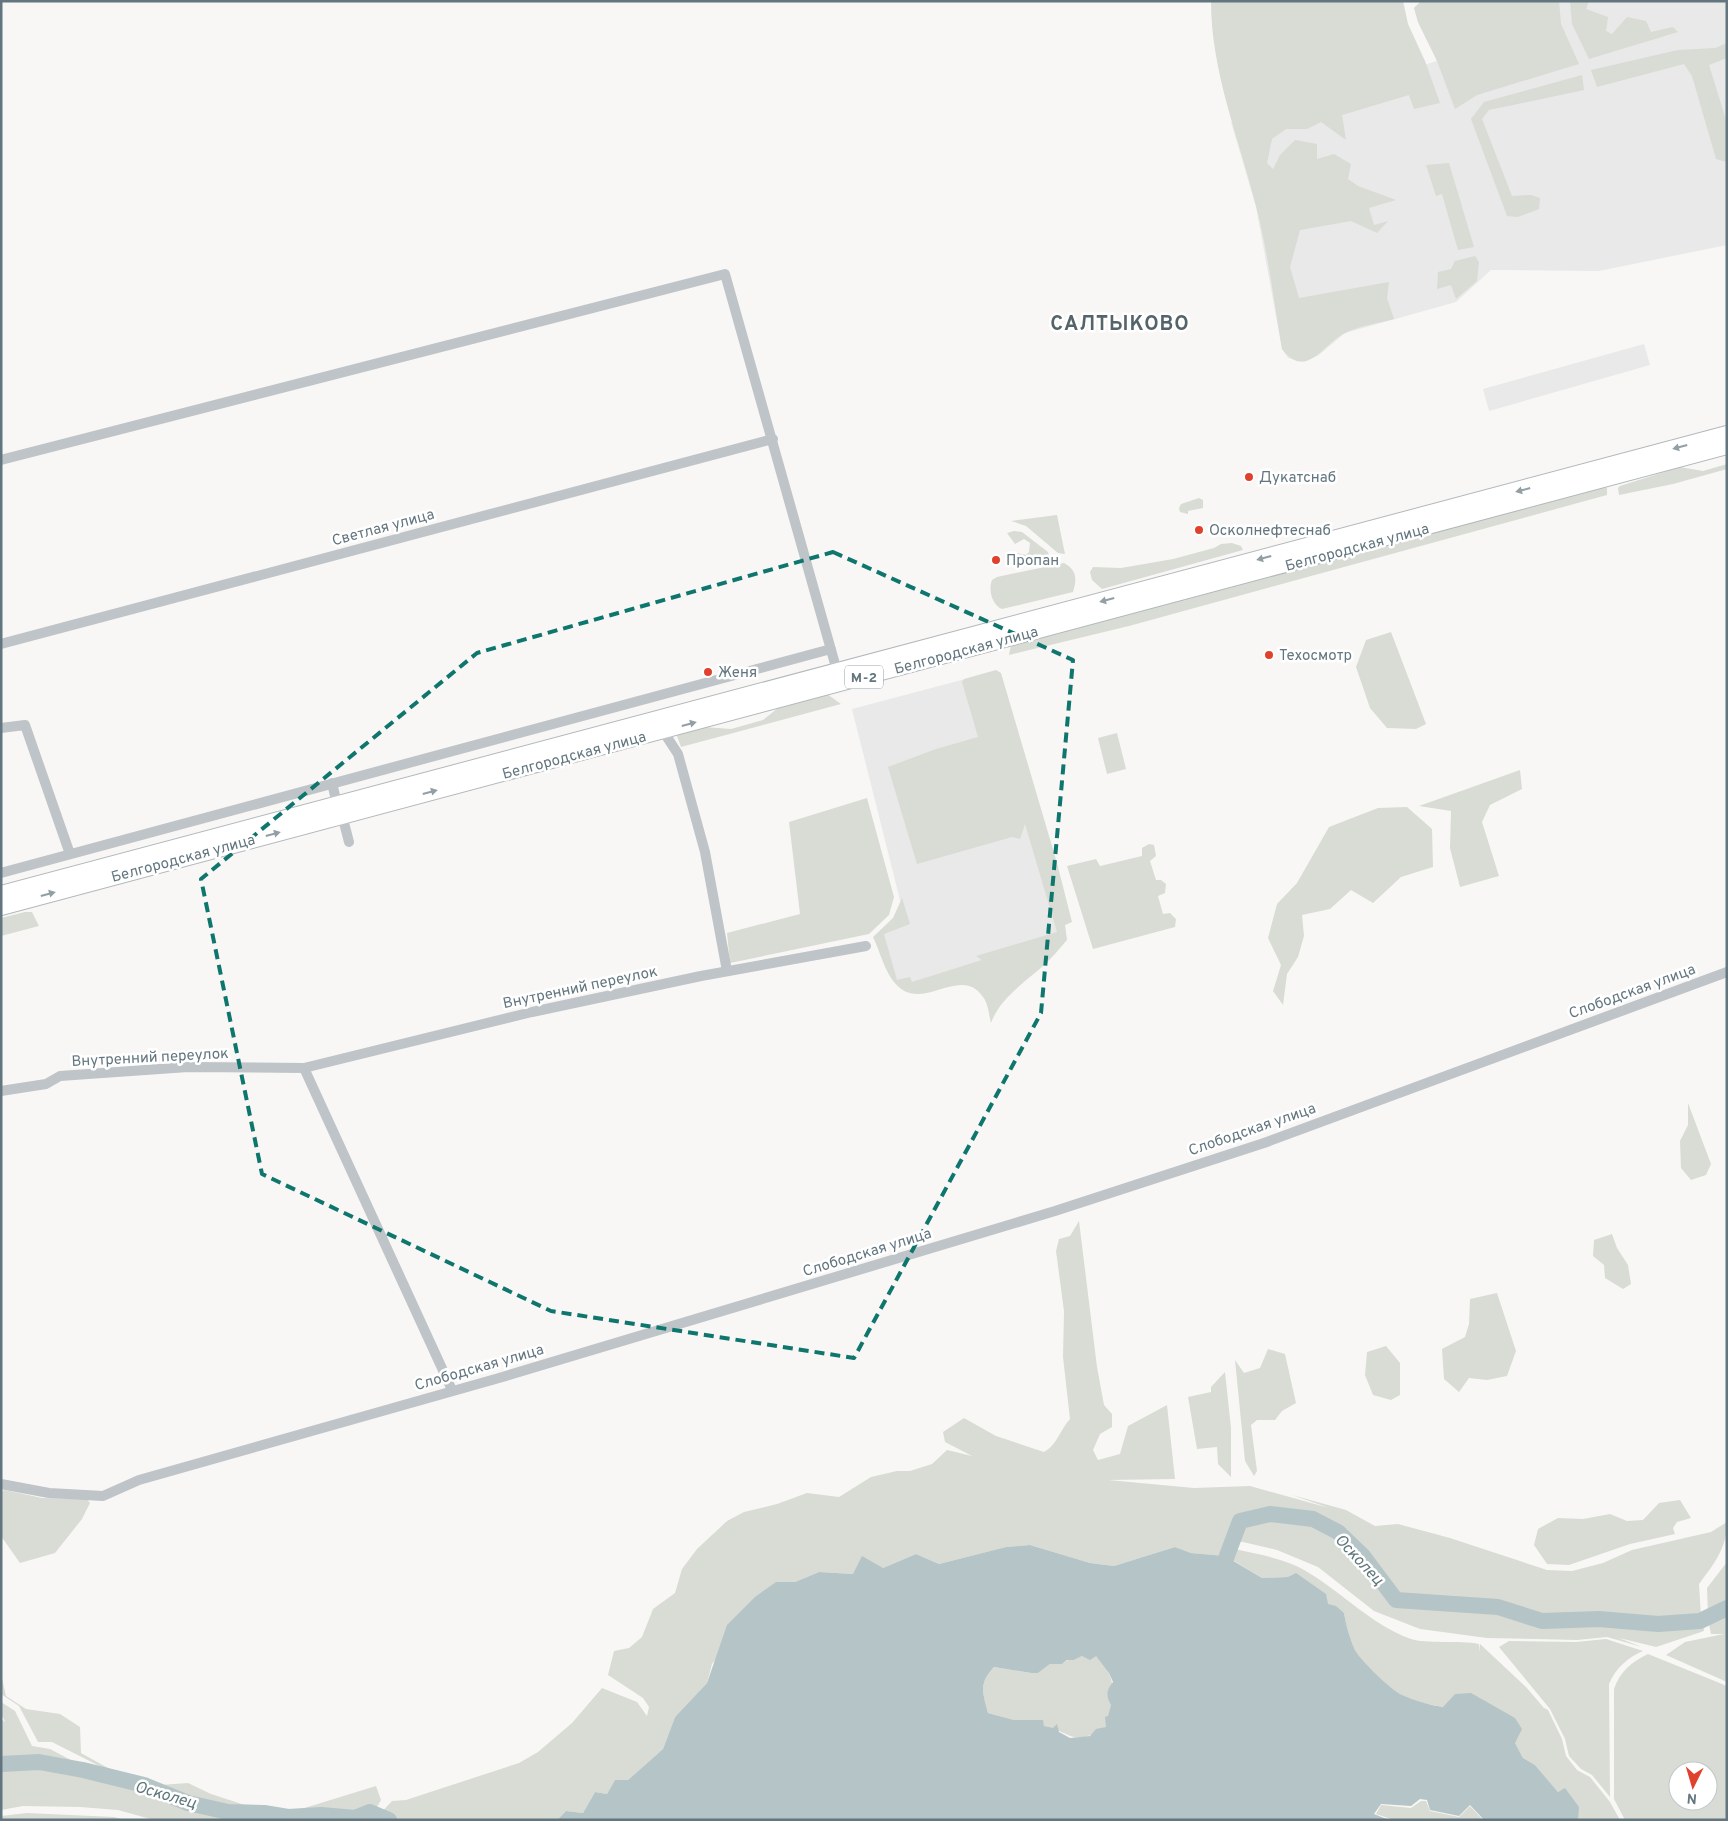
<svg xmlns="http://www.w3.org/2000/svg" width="1728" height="1821" font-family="Overpass,sans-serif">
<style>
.built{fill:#e8e9e8}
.green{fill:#d8dcd4;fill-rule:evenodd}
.water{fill:#b5c4c6;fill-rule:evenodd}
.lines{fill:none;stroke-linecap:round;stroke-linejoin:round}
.river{stroke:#b5c4c6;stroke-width:16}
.primary-casing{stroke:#b2b8bb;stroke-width:18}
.street{stroke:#bec4c7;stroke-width:10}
.primary{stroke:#fff;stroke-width:16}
.oneway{fill:#929fa5}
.marked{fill:none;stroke:#0f766e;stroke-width:4;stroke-dasharray:10 6;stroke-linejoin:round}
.poi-dot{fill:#e0412d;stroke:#fff;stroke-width:2}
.labels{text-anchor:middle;stroke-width:5;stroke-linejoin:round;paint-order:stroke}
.shield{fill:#fff;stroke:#929fa5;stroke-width:1}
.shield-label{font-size:14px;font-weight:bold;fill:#63767f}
.poi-label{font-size:15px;fill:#63767f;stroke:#fff;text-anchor:start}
.street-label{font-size:15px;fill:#63767f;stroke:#fff}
.water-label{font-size:16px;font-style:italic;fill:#5e767a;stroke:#fff}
.district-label{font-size:20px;font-weight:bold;letter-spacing:1px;fill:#55646a;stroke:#fff}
</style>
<rect width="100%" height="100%" fill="#f8f7f5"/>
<path class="built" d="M1421 1H1727V245L1599 271 1491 270 1456 302 1345 333 1319 355 1304 362 1288 358 1282 349 1256 207 1231 122 1437 61 1418 22 1414 8Z
M1644 344 1650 365 1489 411 1483 389Z
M988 673 1066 938 905 986 894 978 880 933 902 908 852 709Z"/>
<path class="green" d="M1211 1H1403L1408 24 1425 61 1440 103 1414 109 1409 95 1342 115 1346 140 1321 122 1307 129H1286L1272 139 1267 163 1273 169 1280 155 1295 140 1317 144V159L1334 154 1351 164 1348 179 1358 186 1396 200 1369 208 1374 225 1388 221 1377 233 1351 221 1300 230 1290 267 1299 298 1389 282 1387 298 1394 319C1379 323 1359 326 1345 333 1324 343 1306 381 1282 349 1274 302 1268 252 1256 206 1239 138 1211 72 1211 1Z
M1421 1H1559L1561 24 1579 64 1477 95 1455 109 1437 61 1418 22 1414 8Z
M1570 1H1589L1586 9 1608 17 1606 31 1612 34 1627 17 1646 21 1651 32 1673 27 1678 32 1589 59 1572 24Z
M1727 43V58L1709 65 1727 123V162L1716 159 1692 76 1684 64 1597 87 1591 70 1678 50 1715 48Z
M1582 75 1584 90 1489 110 1482 119 1512 196 1531 195 1540 198 1539 209 1518 217 1507 216 1471 119 1484 102Z
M1449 163 1474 247 1458 250 1442 194 1436 196 1426 165Z
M1475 256 1479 262 1477 281 1456 299 1451 285 1437 289 1438 272 1451 269 1455 261Z
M1727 464V469L1673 484 1619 495 1618 488 1620 486 1680 467 1703 471Z
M1600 486 1607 488V495L1129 626 1009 655 1011 645Z
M1199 498 1203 500V508L1188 511V514L1180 512 1179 508 1181 504Z
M1057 515 1065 554 1058 553 1026 526 1011 521Z
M1014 531 1022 532 1048 552 1049 556 1021 561 1017 553 1026 555 1029 552 1030 543 1024 539 1015 544 1007 533Z
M1232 543 1241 546 1243 550 1102 589 1092 580 1090 572 1093 567 1121 568 1173 559 1214 548 1221 544Z
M1064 563C1077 570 1077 579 1073 592L1002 609C992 605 988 590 992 580L997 577Z
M1391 632 1426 724 1416 729 1387 728 1370 708 1356 667 1366 640Z
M996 670 1001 673 1057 863 1072 922 1065 925 1067 940C1059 949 1052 958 1043 966 1024 983 1000 998 991 1023 989 1015 988 1003 983 997 962 965 925 1009 900 988 886 977 881 954 873 937L893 918 902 898 910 924 884 934 897 980 910 977 912 982 982 960 976 956 1057 932 1025 824 1020 839 1012 837 917 864 888 767 936 749 978 737 962 682 964 679Z
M827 694 841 704 681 747 677 736 680 731 704 727 731 729 763 720 783 704Z
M1117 733 1126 769 1107 774 1098 738Z
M1520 770 1522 789 1490 805 1482 822 1499 876 1460 887 1450 848 1451 811 1419 806Z
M867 798 894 897 889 915 869 934 730 963 727 933 800 914 789 822Z
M1407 807 1432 829 1433 867 1401 877 1373 903 1351 890 1330 909 1302 915 1304 936 1298 957 1287 974 1283 1005 1273 991 1281 965 1268 938 1277 904 1297 883 1329 827 1378 808Z
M1149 844 1154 845 1156 856 1150 861 1156 880H1161L1166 884 1165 893 1158 896 1163 914 1170 913 1176 919 1175 927 1093 949 1067 866 1096 859 1100 866 1142 856V848Z
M25 912H32L39 926 1 936V918Z
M1688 1103 1711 1164 1706 1175 1691 1180 1681 1168 1680 1141 1688 1125Z
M1079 1221 1097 1367 1104 1405 1112 1414V1427L1100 1434 1093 1450 1098 1460 1120 1454 1128 1426 1167 1405 1175 1479 1108 1480 1194 1488 1250 1486 1329 1508 1292 1495 1346 1510 1375 1526 1398 1524 1450 1538 1547 1570 1572 1571 1603 1563 1632 1550 1711 1532 1727 1522C1727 1548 1714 1564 1699 1584L1701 1617 1658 1621H1633L1599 1615 1543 1618 1498 1605 1397 1599 1364 1557 1339 1532 1313 1518 1270 1513 1239 1520 1230 1533 1234 1534 1224 1556 1191 1553 1175 1547 1114 1566 1090 1563 1030 1545 1006 1547 939 1564 916 1554 883 1568 853 1574 819 1572 795 1582H776L712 1664 707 1683 675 1717 663 1749 628 1780H615L607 1794 595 1792 583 1813 566 1811 557 1820H389L378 1816 392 1801 406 1800 519 1763 538 1752 572 1723 602 1688 637 1702 647 1716 649 1707 643 1698 608 1675 614 1651 629 1648 642 1637 653 1609 675 1593 682 1569 697 1549 727 1521 744 1512 777 1504 807 1493 839 1497 871 1477 897 1471H910L932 1464 947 1450 972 1456 945 1442 943 1432 964 1418 996 1436 1044 1452C1057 1445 1060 1430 1070 1419L1063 1357 1064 1311 1056 1251 1059 1239 1070 1236Z
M1612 1234 1617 1248 1628 1265 1631 1284 1623 1289 1605 1278 1604 1265 1593 1256 1594 1240Z
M1497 1293 1516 1351 1507 1376 1487 1380 1469 1378 1459 1392 1444 1379 1442 1349 1465 1337 1469 1324 1470 1299Z
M1386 1346 1400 1363V1395L1391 1400 1373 1395 1365 1375 1367 1352Z
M1268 1349 1285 1354 1296 1403 1282 1411 1275 1420H1257L1251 1425 1257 1471 1254 1476 1245 1461 1235 1360 1244 1373 1260 1368Z
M1225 1372 1231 1428V1477L1218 1464 1217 1447 1197 1449 1188 1397 1211 1392V1387Z
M5 1490 42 1498 87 1499 90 1503 82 1519 55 1553 20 1563 1 1536V1491Z
M1680 1500 1691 1518 1677 1522 1673 1528 1675 1534 1630 1544 1569 1565 1547 1564 1534 1545 1538 1529 1558 1518 1583 1519 1610 1514 1627 1521 1643 1520 1659 1503Z
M1271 1516C1284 1518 1301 1518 1313 1522 1349 1535 1373 1575 1395 1604L1497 1611 1543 1624 1600 1622 1659 1627 1703 1622 1704 1631 1656 1647 1619 1638 1642 1647 1607 1637 1577 1640 1487 1638 1420 1629 1374 1611 1318 1567 1277 1550 1234 1540 1241 1522Z
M1230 1548C1256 1554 1286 1558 1309 1573 1344 1594 1372 1625 1411 1639 1425 1644 1460 1640 1479 1644V1652L1480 1644 1526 1687 1544 1708 1524 1697 1548 1710 1562 1739 1566 1756 1577 1770 1590 1777 1610 1802 1620 1820H1578V1807L1565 1789 1558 1792 1535 1765 1523 1758 1515 1743 1455 1694 1444 1707C1431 1705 1410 1701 1399 1694 1387 1686 1361 1662 1355 1650 1350 1639 1346 1625 1344 1613L1327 1604 1288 1577 1262 1578 1226 1556Z
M1727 1562V1602L1708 1614 1707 1588Z
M1727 1613V1682L1666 1655 1685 1642 1724 1634H1711L1708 1620Z
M1606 1639 1643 1651C1627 1658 1616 1668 1609 1684L1610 1797 1592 1775 1581 1769 1569 1756 1565 1739 1550 1709 1499 1647 1509 1641 1576 1642Z
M1648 1654 1727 1686V1820H1625L1614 1799V1689C1620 1671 1632 1662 1648 1654ZM1678 1771H1708V1801H1678Z
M1082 1656H1096C1120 1678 1113 1699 1106 1727 1073 1747 1075 1734 1044 1726L1042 1720H1014L988 1713C983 1693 978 1684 994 1667L1031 1673H1038L1050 1664H1062L1068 1660H1074Z
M1 1674 6 1696 26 1709 60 1714 80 1727 81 1753 126 1778 160 1785 188 1783 211 1794 254 1808 298 1810 376 1786 381 1800 373 1814 323 1812 288 1815 265 1811 229 1810 191 1801 145 1783 125 1779 52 1742H38L19 1706 1 1694Z
M1 1702 15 1711 32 1746 50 1749 105 1778 142 1788 185 1806 220 1815 286 1820H154L118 1810 80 1807 23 1806 1 1810V1719L5 1722 1 1713Z
M1421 1801H1426L1430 1811 1459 1817 1470 1806 1483 1820H1394L1376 1814 1381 1805 1411 1808Z
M27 1813 114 1817 125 1820H1V1816Z"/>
<path class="water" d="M1030 1545 1090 1563 1114 1566 1175 1547 1191 1553 1225 1556 1262 1578 1288 1577 1296 1573 1326 1594 1328 1604 1336 1606 1344 1613C1346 1625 1350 1639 1355 1650 1360 1660 1392 1691 1402 1695 1415 1701 1430 1705 1443 1707L1455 1694 1471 1693 1515 1718 1522 1729 1515 1743 1523 1758 1535 1765 1558 1792 1565 1788 1579 1807 1578 1820H1484L1470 1805 1459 1816 1430 1810 1427 1800 1420 1799 1411 1806 1381 1804 1374 1814 1389 1820H557L566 1811 583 1813 595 1792 607 1794 615 1780H628L663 1749 675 1717 707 1683 727 1625 755 1597 776 1582H795L819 1572 853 1574 862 1556 883 1568 916 1554 939 1564 1006 1547ZM1082 1656 1090 1660 1096 1656 1109 1673 1113 1682C1106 1690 1106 1696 1111 1705L1108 1716 1105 1717 1106 1727 1096 1729 1090 1736 1070 1738 1059 1732 1057 1724 1053 1728 1044 1726 1043 1720H1014L988 1713C983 1693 978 1684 994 1667L1031 1673H1038L1050 1664H1062L1067 1660H1074Z"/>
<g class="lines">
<path class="river" d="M1219 1577 1240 1521 1270 1514 1313 1519 1338 1532 1363 1556 1396 1600 1498 1607 1542 1621 1599 1619 1658 1624 1700 1621 1727 1608
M1 1764 39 1762 83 1770 144 1785 188 1803 228 1812 264 1813 288 1817 321 1815 355 1818 370 1812 389 1820"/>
<g class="primary-casing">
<path id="primary" d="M1 894 1727 434
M1 907 1727 446"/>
</g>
<path class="street" d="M1 460 725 274 837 671
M1 644 773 439
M1 728 25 725 70 854
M663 731 678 754 705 852 727 971
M332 783 337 804
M342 815 349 842
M1 873 831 649
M304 1068 452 1390
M1 1091 46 1084 60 1076 188 1067 304 1068 532 1012 701 976 866 946
M1 1484 49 1493 103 1496 139 1480 499 1378 1055 1211 1264 1143 1727 972"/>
<use href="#primary" class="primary"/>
</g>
<defs><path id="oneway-solid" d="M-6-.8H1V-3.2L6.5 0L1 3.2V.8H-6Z" transform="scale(1.25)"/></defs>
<g class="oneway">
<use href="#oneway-solid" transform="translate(1680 447) rotate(165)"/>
<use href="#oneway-solid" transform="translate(1523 490) rotate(165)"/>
<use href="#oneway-solid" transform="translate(1264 558) rotate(165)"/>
<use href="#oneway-solid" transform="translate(1107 600) rotate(165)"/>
<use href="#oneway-solid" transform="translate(689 724) rotate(-15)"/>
<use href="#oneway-solid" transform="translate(430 792) rotate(-15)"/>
<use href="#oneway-solid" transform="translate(273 834) rotate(-15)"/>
<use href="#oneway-solid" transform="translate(48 894) rotate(-15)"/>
</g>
<path class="marked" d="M833 552 1073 660 1041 1013 854 1358 551 1311 262 1174 201 879 477 653Z"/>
<g class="poi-dot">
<circle cx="1249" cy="477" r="5"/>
<circle cx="1199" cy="530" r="5"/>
<circle cx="996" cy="560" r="5"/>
<circle cx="1269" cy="655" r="5"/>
<circle cx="708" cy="672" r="5"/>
</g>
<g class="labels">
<rect class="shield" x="845" y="665.5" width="38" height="23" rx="4"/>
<g class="shield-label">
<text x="864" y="682">М-2</text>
</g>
<g class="poi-label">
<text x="1259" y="482">Дукатснаб</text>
<text x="1209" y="535">Осколнефтеснаб</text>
<text x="1006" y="565">Пропан</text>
<text x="1279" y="660">Техосмотр</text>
<text x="718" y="677">Женя</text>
</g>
<g class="street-label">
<text transform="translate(383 527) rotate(-15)" y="5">Светлая улица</text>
<text transform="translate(1357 547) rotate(-15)" y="5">Белгородская улица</text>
<text transform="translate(966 650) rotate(-15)" y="5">Белгородская улица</text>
<text transform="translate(574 755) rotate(-15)" y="5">Белгородская улица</text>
<text transform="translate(183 858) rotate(-15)" y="5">Белгородская улица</text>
<text transform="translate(580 987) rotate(-12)" y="5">Внутренний переулок</text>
<text transform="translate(1632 991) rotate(-20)" y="5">Слободская улица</text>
<text transform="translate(150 1057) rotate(-3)" y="5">Внутренний переулок</text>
<text transform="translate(1252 1129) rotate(-19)" y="5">Слободская улица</text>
<text transform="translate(867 1252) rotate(-17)" y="5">Слободская улица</text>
<text transform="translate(479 1367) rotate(-16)" y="5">Слободская улица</text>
</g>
<g class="water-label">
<text transform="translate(1360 1559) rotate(47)" y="6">Осколец</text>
<text transform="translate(166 1794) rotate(16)" y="6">Осколец</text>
</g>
<g class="district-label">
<text x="1120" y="330">САЛТЫКОВО</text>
</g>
</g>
<rect width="1728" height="1821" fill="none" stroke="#63767f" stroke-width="5"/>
<g transform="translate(1693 1786) rotate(185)"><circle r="24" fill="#ffffff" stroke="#c1c8cc"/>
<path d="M0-4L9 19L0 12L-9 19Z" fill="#e0412d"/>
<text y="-8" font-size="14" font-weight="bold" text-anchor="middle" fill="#63767f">N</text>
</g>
</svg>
